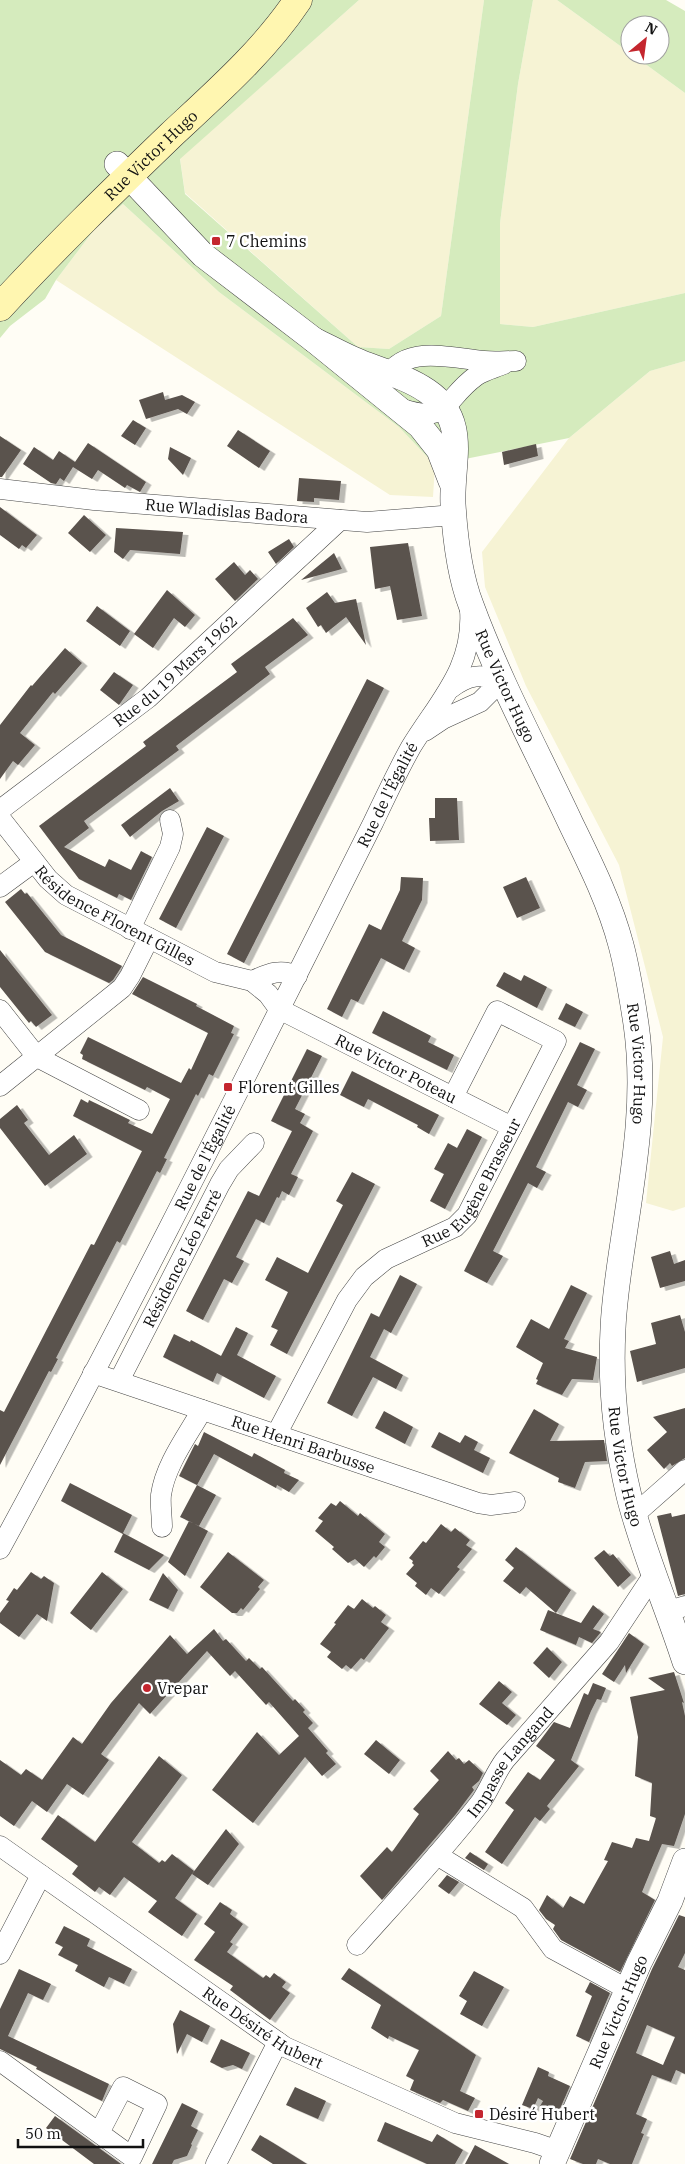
<svg xmlns="http://www.w3.org/2000/svg" width="685" height="2164" font-family="'IBM Plex Serif',serif">
<style>
.farmland{fill:#f6f3d4}
.green{fill:#d5ebbd}
.building{fill:#5a524d;fill-rule:evenodd;filter:url(#shadow)}
.lines{fill:none;stroke-linecap:round;stroke-linejoin:round}
.minor-casing{stroke:#444;stroke-width:21}
.tertiary-casing{stroke:#444;stroke-width:26}
.secondary-casing{stroke:#333;stroke-width:29}
.minor{stroke:#fff;stroke-width:20}
.tertiary{stroke:#fff;stroke-width:25}
.secondary{stroke:#fff6b0;stroke-width:28}
.poi-dot{fill:#c4262e;stroke:#fff;stroke-width:2}
.labels{text-anchor:middle;stroke-width:5;stroke-linejoin:round;paint-order:stroke}
.street-label{font-size:16px;fill:#111;stroke:#fff}
.poi-label{font-size:16px;fill:#111;stroke:#fff;text-anchor:start}
</style>
<defs>
<filter id="shadow"><feDropShadow dx="5.5" dy="3" stdDeviation="0" flood-color="#0004"/></filter>
</defs>
<rect width="100%" height="100%" fill="#fffdf5"/>
<path class="farmland" d="M359 0H484L441 316 389 349 358 347 185 193 180 158Z
M533 0H557L630 53V55H633L685 93V293L533 327 500 324V223L518 84Z
M123 204 219 292 399 427 435 465 433 497 390 495 56 280 97 226Z
M685 361V1207L673 1211 646 1203 663 1037 619 865 526 686 485 587 482 552 569 438 650 371Z"/>
<path class="green" d="M0 0H359L180 159 185 194 358 347 389 349 441 316 484 0H533L518 84 500 223V324L533 327 685 293V361L650 371 569 438 435 465 399 427 219 292 123 204 97 226 56 280 45 299 10 326 0 338Z
M557 0H666L685 11V93L633 55H660V25H630V53Z"/>
<path class="building" d="M163 392 165 400 182 395 195 402 187 414 178 409 146 419 139 400Z
M133 420 146 428 135 445 121 436Z
M238 430 270 451 259 468 227 446Z
M0 436 21 450 2 477H0Z
M88 443 146 482 140 492 127 485 125 488 98 470 92 479 73 467 64 481 60 478 56 484 51 483 23 464 34 447 53 460 59 451 75 462Z
M536 444 538 456 504 465 502 452Z
M170 447 191 458 183 475 168 459Z
M299 478 341 481 339 500 314 498V502L297 501Z
M0 507 37 535 26 548 22 545 19 549 0 535Z
M84 515 106 535 90 552 68 533Z
M116 528 183 532 180 554 130 550 123 559 114 552Z
M289 539 294 547 276 564 268 552Z
M408 543 422 616 397 620 390 586 375 589 370 547Z
M334 553 342 569 301 580Z
M234 562 245 575 250 570 258 579 235 601 215 579Z
M167 590 195 615 185 627 174 618 153 648 134 634Z
M327 592 335 603 356 599 366 645 346 617 326 633 321 625 318 627 306 608Z
M97 606 130 631 120 646 86 621Z
M293 618 308 635 265 667 270 674 176 746 179 750 84 821 89 828 64 847 105 867 109 859 131 870 141 851 152 857 131 900 119 894 117 898 79 879 39 826 146 746 143 742 237 672 231 664Z
M65 648 82 663 55 694 53 692 20 733 35 745 18 765 13 761 0 779V725L31 685 32 686Z
M114 672 133 685 119 705 100 690Z
M367 679 384 688 244 963 227 954Z
M170 788 179 801 162 811 130 837 121 825Z
M435 798H457L459 840 430 841 429 818H435Z
M207 827 224 836 176 928 159 919Z
M401 877 423 878 422 900 402 941 415 948 404 970 381 958 358 1002 351 999 342 1017 327 1009 369 924 381 930 400 890Z
M526 877 540 908 517 918 503 887Z
M21 889 25 894 27 893 61 935 122 966 113 980 109 983 45 952 5 902Z
M0 950 52 1015 36 1027 31 1021 29 1023 0 987Z
M504 972 521 981 524 975 547 987 537 1008 496 986Z
M143 977 197 1004 196 1006 234 1026 231 1033 234 1034 213 1076 209 1074 198 1096 196 1094 164 1158 167 1159 160 1173 157 1171 120 1243 117 1241 56 1358 58 1359 51 1372 49 1371 0 1465V1410L4 1412 91 1244 94 1245 142 1151 73 1116 81 1099 88 1103 89 1100 130 1120 128 1123 152 1134 170 1099 147 1087 145 1090 82 1059 83 1055 80 1053 88 1037 181 1083 189 1068 191 1070 208 1033 132 994Z
M566 1003 583 1012 575 1027 558 1019Z
M383 1011 431 1036 428 1042 454 1055 447 1070 372 1033Z
M580 1042 595 1049 577 1085 587 1090 578 1107 568 1102 536 1167 546 1172 537 1188 528 1183 493 1251 503 1256 487 1283 464 1271Z
M307 1049 322 1056 295 1109 305 1114 300 1123 313 1131 291 1174 298 1177 289 1195 282 1191 279 1198 277 1197 264 1223 256 1219 236 1257 244 1261 232 1283 224 1279 203 1320 186 1311 248 1191 259 1196 292 1131 271 1121Z
M352 1071 439 1115 429 1134 417 1127 418 1125 368 1099 364 1107 340 1095Z
M17 1105 28 1120 24 1123 49 1155 74 1135 87 1154 45 1186 0 1128V1119Z
M467 1129 482 1137 445 1209 430 1201 444 1174 434 1169 448 1143 457 1148Z
M352 1172 375 1184 287 1354 270 1345 278 1330 271 1327 288 1292 265 1280 277 1257 308 1273 343 1205 336 1201Z
M670 1251 674 1264 685 1260V1281L660 1288 651 1257Z
M400 1275 417 1284 391 1333 384 1329 370 1357 403 1375 396 1389 373 1377 352 1416 327 1403 371 1313 379 1317Z
M571 1285 587 1293 564 1339 569 1341 565 1348 597 1357 593 1380 572 1379 562 1395 536 1384 538 1380 536 1379 543 1363 516 1347 531 1319 549 1329Z
M680 1315 685 1332V1368L637 1382 630 1351 656 1344 651 1323Z
M236 1327 248 1333 237 1355 276 1376 264 1398 217 1373 213 1382 163 1357 174 1334 190 1342 191 1340 221 1356Z
M685 1408V1458L672 1466 670 1463 664 1469 647 1450 667 1432 653 1417Z
M534 1409 559 1424 550 1441 604 1440 607 1461 585 1462 575 1488 558 1482 559 1478 509 1453Z
M384 1411 413 1427 405 1444 375 1428Z
M204 1432 252 1457 254 1453 285 1470 284 1473 299 1480 289 1492 277 1485 276 1488 214 1454 197 1485 216 1495 199 1526 180 1517 197 1485 179 1476 195 1444 198 1446Z
M439 1432 460 1443 465 1435 478 1442 474 1450 490 1458 483 1473 431 1447Z
M70 1483 132 1515 123 1533 164 1555 149 1570 114 1552 123 1534 61 1501Z
M340 1501 358 1516 360 1513 385 1534 379 1542 385 1547 376 1558 374 1556 364 1567 355 1559 348 1563 332 1549 334 1547 315 1531 323 1521 318 1518 331 1503 336 1506Z
M671 1513 672 1517 685 1514V1594L678 1596 657 1516Z
M189 1521 208 1531 185 1576 168 1562Z
M441 1524 451 1532 455 1528 470 1540 466 1545 472 1549 457 1567 460 1569 439 1594 431 1588 426 1595 415 1586 417 1583 406 1574 414 1565 412 1563 413 1561 409 1558 423 1541 426 1543Z
M516 1547 571 1590 556 1613 526 1587 520 1594 503 1581 514 1568 505 1560Z
M604 1550 610 1556 613 1554 631 1575 618 1587 594 1558Z
M228 1552 264 1580 258 1587 260 1589 243 1610 241 1608 237 1613H232L200 1587Z
M31 1572 41 1579 44 1576 54 1583 47 1621 37 1614 19 1637 0 1623V1613L9 1601 6 1600 14 1588 17 1590Z
M102 1572 123 1589 91 1630 70 1613Z
M163 1573 178 1590 168 1609 149 1600Z
M362 1599 373 1608 375 1606 386 1615 381 1622 389 1628 364 1660 361 1658 351 1669 346 1665 342 1669 327 1657 331 1652 320 1644 336 1624 334 1623 348 1605 354 1609Z
M593 1605 604 1614 593 1629 601 1632 592 1643 579 1637 576 1645 540 1630 548 1610 581 1623Z
M214 1629 223 1641 226 1639 246 1661 249 1658 260 1669 262 1667 293 1701 295 1699 305 1710 303 1712 313 1723 307 1729 308 1728 328 1751 326 1753 336 1764 322 1776 305 1757 253 1823 212 1790 257 1732 279 1755 299 1736 269 1702 266 1705 235 1671 230 1676 207 1651 150 1714 139 1703 101 1754 109 1760 83 1795 67 1784 47 1812 32 1801 14 1826 0 1816V1760L21 1775 26 1769 42 1780 73 1737 82 1744 111 1703 170 1635 187 1654Z
M629 1633 644 1644 626 1673 625 1665 614 1682 602 1674Z
M547 1647 562 1662 549 1678 533 1663Z
M674 1672 684 1703 682 1702 685 1716V1814L674 1846 662 1844 651 1870 642 1892 655 1900 620 1972 561 1940 553 1929 555 1925 546 1919 539 1910 547 1895 563 1908 570 1896 584 1904 608 1861 604 1860 612 1842 632 1848 636 1838 649 1841 656 1818 650 1816 652 1783 635 1776 638 1737 630 1697 665 1690 648 1678Z
M499 1681 512 1692 502 1703 516 1715 507 1725 479 1704Z
M593 1683 606 1688 601 1700 597 1699 591 1711 571 1760 579 1766 547 1806 550 1809 540 1821 535 1817 502 1864 485 1852 514 1810 505 1803 528 1772 540 1780 555 1760 536 1746 554 1722 570 1728 584 1693 588 1695Z
M376 1740 400 1760 389 1774 364 1754Z
M448 1751 456 1760 459 1758 464 1764 469 1760 483 1773 479 1781 472 1787 474 1790 456 1814 382 1900 360 1876 387 1847 392 1852 419 1814 413 1809 439 1780 430 1771Z
M159 1756 182 1775 132 1842 159 1863 162 1860 165 1862 172 1854 194 1871 175 1898 197 1914 182 1936 148 1912 157 1901 124 1877 110 1895 99 1887 95 1892 72 1874 78 1866 41 1839 58 1815 95 1842Z
M226 1829 239 1844 208 1885 192 1874Z
M470 1852 488 1864 484 1870 465 1858Z
M447 1875 459 1882 449 1894 438 1886Z
M220 1902 232 1910 230 1914 243 1924 230 1942 233 1944 227 1952 263 1978 266 1975 270 1978 274 1973 286 1982 282 1987 290 1993 270 2020 230 1990 233 1986 194 1960 215 1932 204 1924Z
M679 1915 685 1917V1953L678 1967 685 1970V2074L676 2070 671 2082 652 2075 636 2114 647 2119 641 2133 644 2134 632 2164H610L598 2159 596 2164H583L570 2159 652 1969ZM647 2025 675 2037 663 2065 636 2053Z
M64 1926 90 1939 87 1946 132 1969 124 1984 109 1977 104 1987 75 1971 78 1965 58 1955 63 1947 55 1943Z
M349 1968 476 2055 460 2091 475 2098 468 2111 443 2100 440 2103 410 2090 414 2080 406 2076 419 2050 389 2036 388 2039 371 2028 381 2005 341 1979Z
M19 1969 51 1984 43 2000 28 1993 8 2036 109 2084 102 2101 36 2069 37 2067 0 2049V2009Z
M474 1971 504 1987 482 2026 460 2014 467 2001 459 1996Z
M590 1982 610 1993 589 2042 576 2036 592 1996 585 1992Z
M180 2010 210 2026 202 2042 187 2034 177 2054 173 2024Z
M221 2039 250 2053 242 2069 233 2065 222 2068 210 2062Z
M538 2067 549 2072 548 2076 570 2086 559 2111 557 2109 553 2115 540 2106 543 2101 538 2098 533 2109 522 2105Z
M295 2087 326 2101 318 2119 286 2105Z
M182 2103 198 2111 191 2126 198 2130 191 2144 192 2145 187 2156 174 2160 172 2164H152Z
M55 2116 121 2164H94L46 2128Z
M385 2122 432 2142 437 2134 463 2150 455 2164H427L377 2141Z
M260 2135 275 2144 307 2164H273L251 2150Z
M475 2145 509 2164H465Z"/>
<g class="lines">
<g class="minor-casing">
<g id="minor">
<path d="M383 384C401 342 449 358 484 361 495 362 505 361 516 361"/>
<path d="M402 409C450 424 443 400 476 376 484 370 495 368 504 364"/>
<path id="s1" d="M0 489 94 500 367 522 454 515"/>
<path d="M425 731 443 719 480 702 501 681C481 673 468 675 451 688"/>
<path id="s2" d="M0 810 148 698 340 520"/>
<path id="s3" d="M0 818 48 879 66 895 215 972 252 981 268 994 279 1009 512 1127"/>
<path d="M0 887 34 862"/>
<path d="M130 929 170 847 173 834 170 820"/>
<path d="M252 981C268 974 280 968 297 976"/>
<path d="M0 1010 37 1057 139 1110"/>
<path d="M0 1086 122 988 130 976 149 938"/>
<path id="s4" d="M93 1373 478 1503 491 1505 515 1502"/>
<path id="s5" d="M119 1381 220 1184 229 1169 254 1143"/>
<path id="s6" d="M276 1435 347 1300 364 1277 386 1259 455 1227 467 1215 556 1041 497 1011 453 1097"/>
<path d="M634 1515 685 1470"/>
<path d="M162 1527C162 1516 160 1505 161 1495 165 1465 188 1435 202 1410"/>
<path id="s7" d="M0 1549C130 1310 251 1066 373 823 385 798 397 772 411 747 439 701 474 668 470 610"/>
<path d="M668 1611 685 1606"/>
<path id="s8" d="M0 1846 285 2047 455 2123 535 2143 558 2151"/>
<path d="M437 1855 523 1908 553 1949 627 1989"/>
<path id="s9" d="M357 1945C399 1898 442 1852 480 1803 490 1789 495 1773 505 1760L609 1642 654 1574"/>
<path d="M0 1954 41 1875"/>
<path d="M0 2061 132 2157 157 2104 123 2087 99 2133"/>
<path d="M216 2164 278 2042"/>
</g>
</g>
<g class="tertiary-casing">
<g id="tertiary">
<path d="M117 164 203 255 314 340 420 426 439 450 451 481"/>
<path id="s10" d="M314 340C329 347 344 356 360 362 382 371 407 377 427 391 470 420 451 462 453 504 455 537 459 574 471 605 499 681 537 751 571 824 590 863 610 903 621 945 628 971 632 998 636 1024 647 1100 633 1174 622 1249 618 1276 614 1302 613 1329 610 1384 616 1442 629 1496 643 1552 667 1606 685 1662"/>
<path id="s11" d="M552 2164 639 1963 670 1901 685 1861"/>
</g>
</g>
<g class="secondary-casing">
<g id="secondary">
<path id="s12" d="M0 307C55 247 113 191 171 135 216 93 264 51 298 0"/>
</g>
</g>
<use href="#minor" class="minor"/>
<use href="#tertiary" class="tertiary"/>
<use href="#secondary" class="secondary"/>
</g>
<g class="poi-dot">
<rect x="211" y="236" width="10" height="10" rx="2.5"/>
<rect x="223" y="1082" width="10" height="10" rx="2.5"/>
<circle cx="147" cy="1688" r="5"/>
<rect x="474" y="2109" width="10" height="10" rx="2.5"/>
</g>
<g class="labels">
<g class="street-label">
<text dy="6" stroke="none"><textPath href="#s12" startOffset="214">Rue Victor Hugo</textPath></text>
<text dy="6" stroke="none"><textPath href="#s1" startOffset="228">Rue Wladislas Badora</textPath></text>
<text dy="6" stroke="none"><textPath href="#s2" startOffset="224">Rue du 19 Mars 1962</textPath></text>
<text dy="6" stroke="none"><textPath href="#s10" startOffset="438">Rue Victor Hugo</textPath></text>
<text dy="6" stroke="none"><textPath href="#s7" startOffset="848">Rue de l'Égalité</textPath></text>
<text dy="6" stroke="none"><textPath href="#s3" startOffset="154">Résidence Florent Gilles</textPath></text>
<text dy="6" stroke="none"><textPath href="#s10" startOffset="842">Rue Victor Hugo</textPath></text>
<text dy="6" stroke="none"><textPath href="#s3" startOffset="478">Rue Victor Poteau</textPath></text>
<text dy="6" stroke="none"><textPath href="#s7" startOffset="442">Rue de l'Égalité</textPath></text>
<text dy="6" stroke="none"><textPath href="#s6" startOffset="330">Rue Eugène Brasseur</textPath></text>
<text dy="6" stroke="none"><textPath href="#s5" startOffset="138">Résidence Léo Ferré</textPath></text>
<text dy="6" stroke="none"><textPath href="#s4" startOffset="222">Rue Henri Barbusse</textPath></text>
<text dy="6" stroke="none"><textPath href="#s10" startOffset="1248">Rue Victor Hugo</textPath></text>
<text dy="6" stroke="none"><textPath href="#s9" startOffset="239">Impasse Langand</textPath></text>
<text dy="6" stroke="none"><textPath href="#s11" startOffset="166">Rue Victor Hugo</textPath></text>
<text dy="6" stroke="none"><textPath href="#s8" startOffset="320">Rue Désiré Hubert</textPath></text>
</g>
<g class="poi-label">
<text x="226" y="247">7 Chemins</text>
<text x="238" y="1093">Florent Gilles</text>
<text x="157" y="1694">Vrepar</text>
<text x="489" y="2120">Désiré Hubert</text>
</g>
</g>
<g transform="translate(645 40) rotate(29)"><circle r="24" fill="#ffffff" stroke="#a0a0a0"/>
<path d="M0-4L9 19L0 12L-9 19Z" fill="#c4262e"/>
<text y="-8" font-size="14" font-weight="bold" text-anchor="middle" fill="#111111">N</text>
</g>
<path d="M18 2139v8h125v-8" fill="none" stroke="#111111" stroke-width="2.5"/>
<text x="25" y="2139" font-size="15" fill="#111111" stroke="#ffffff" stroke-width="4" paint-order="stroke">50 m</text>
</svg>
